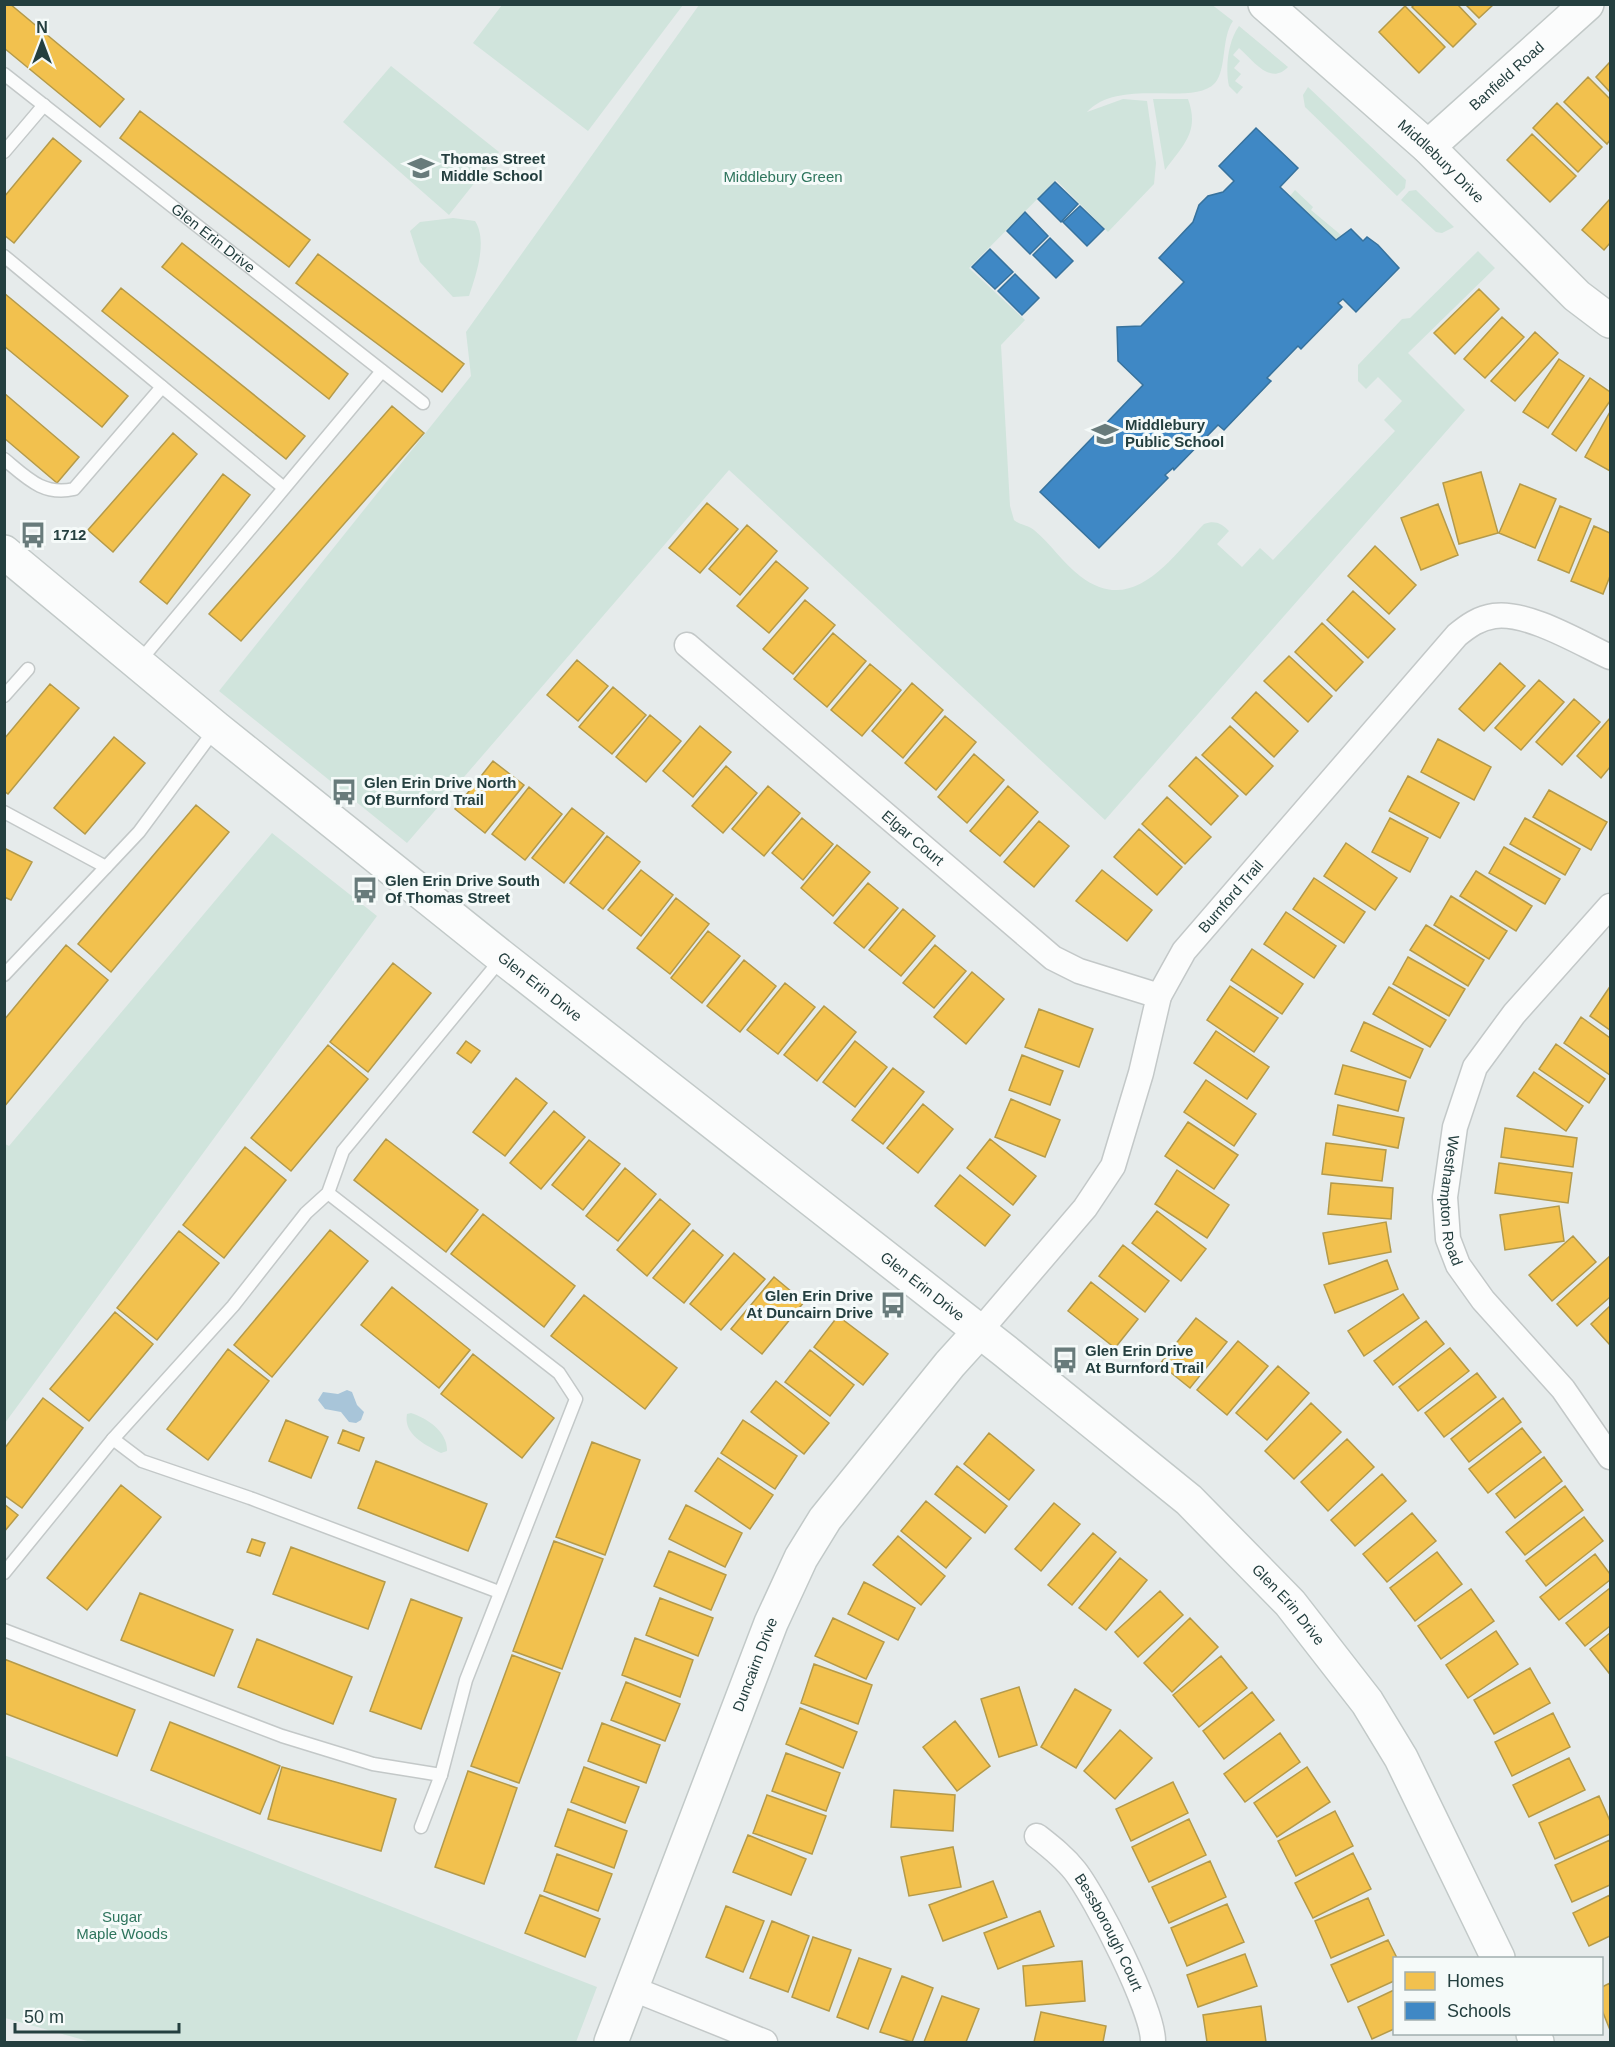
<svg xmlns="http://www.w3.org/2000/svg" width="1615" height="2047" font-family="Arial,sans-serif">
<style>
.green{fill:#d0e4dc}
.water{fill:#a8c5d9}
.homes{fill:#f2c14e;stroke:#b49a4a;stroke-width:1.5}
.schools{fill:#3f88c5;stroke:#37729d;stroke-width:1.5}
.lines{fill:none;stroke-linecap:round;stroke-linejoin:round}
.lane-casing{stroke:#c3c8c8;stroke-width:15}
.street-casing{stroke:#c3c8c8;stroke-width:27}
.secondary-casing{stroke:#c2c9c8;stroke-width:36}
.lane{stroke:#fbfcfc;stroke-width:12}
.street{stroke:#fbfcfc;stroke-width:24}
.secondary{stroke:#fbfcfc;stroke-width:33}
.labels{text-anchor:middle;stroke-width:6;stroke-linejoin:round;paint-order:stroke}
.street-label{font-size:15px;fill:#243f3f;stroke:#f5faf9}
.poi-label{font-size:15px;font-weight:bold;fill:#243f3f;stroke:#f5faf9;text-anchor:start}
.park-label{font-size:15px;fill:#2e755d;stroke:#f5faf9}
</style>
<rect width="100%" height="100%" fill="#e6ebeb"/>
<path class="green" d="M1211 4 1233 21C1221 38 1227 69 1215 83 1193 107 1120 77 1087 112L1123 99 1147 101 1156 163 1154 184 1108 232 1056 180 969 268 1025 320 1001 345 1010 506 1014 520C1020 525 1028 525 1034 530 1051 544 1063 563 1080 576 1133 617 1170 559 1204 524 1215 520 1221 523 1229 531L1217 544 1242 567 1260 548 1273 560 1395 431 1384 420 1402 401 1378 377 1366 389 1358 381V365L1402 319 1410 318 1478 251 1495 268 1408 353 1465 410 1105 820 729 470 407 843 219 691 471 376 466 332 699 5Z
M502 5V4L683 5 588 131 473 43Z
M1239 26 1288 67C1270 86 1253 60 1239 48L1233 55 1240 61 1234 68 1241 74 1235 81 1243 87 1237 94 1229 86C1225 68 1228 41 1239 26Z
M391 66 499 152 449 215 343 122Z
M1308 87 1406 180 1405 188 1397 196 1305 107 1303 95Z
M1153 99H1188C1200 132 1183 145 1165 170Z
M1295 190 1313 207 1311 210 1341 235 1336 240 1290 196Z
M1416 190 1454 227 1442 233 1436 232 1401 200 1409 191Z
M453 218 475 221C488 241 476 275 469 296L453 297 420 262 410 231 420 222Z
M272 833 377 916 5 1423V1144L9 1146Z
M411 1413C427 1418 448 1432 447 1451L441 1453C426 1445 403 1435 407 1414Z
M4 1755 597 1987 576 2042H91L5 2018Z"/>
<path class="water" d="M347 1390 352 1392 357 1405 364 1412 361 1420 356 1423 349 1422 341 1412 325 1409 318 1400 323 1392 338 1394Z"/>
<path class="homes" d="M4 4H10L124 99 100 127 4 48Z
M1415 4H1457L1476 24 1453 47 1412 7Z
M1465 4H1494L1479 18Z
M1405 6 1445 47 1419 73 1379 32Z
M1610 62V92L1596 77Z
M1588 77 1610 99V140L1607 144 1564 102Z
M1557 103 1602 147 1578 172 1533 128Z
M140 111 310 240 289 267 120 138Z
M1532 134 1576 176 1550 202 1507 160Z
M53 138 81 161 14 243 4 235V197Z
M1610 199V243L1604 250 1582 230Z
M182 243 348 374 329 399 162 267Z
M318 254 464 364 442 392 296 283Z
M121 288 305 436 286 459 102 311Z
M1479 289 1499 309 1455 354 1434 333Z
M4 293 128 396 102 427 4 346Z
M1502 317 1524 337 1485 378 1464 359Z
M1535 332 1558 353 1515 401 1491 381Z
M1559 359 1584 376 1548 428 1523 412Z
M1590 378 1610 392V401L1576 451 1552 434Z
M4 393 79 457 57 483 4 438Z
M392 406 424 433 241 641 209 614Z
M1610 412V471L1585 457Z
M173 433 197 454 113 552 88 530Z
M1481 472 1498 533 1459 544 1443 483Z
M223 474 250 495 167 604 140 582Z
M1520 484 1556 499 1535 548 1499 533Z
M707 503 738 529 700 573 669 548Z
M1438 504 1458 555 1421 570 1401 518Z
M1560 506 1591 519 1569 573 1538 560Z
M747 525 777 551 740 595 709 569Z
M1594 526 1610 533V576L1603 594 1571 581Z
M1375 546 1416 585 1389 614 1348 576Z
M776 561 808 588 769 633 737 606Z
M1353 591 1395 629 1368 658 1327 620Z
M805 600 835 625 793 674 763 649Z
M1322 623 1363 662 1336 691 1295 652Z
M833 633 866 661 827 707 794 679Z
M1289 656 1332 696 1308 722 1264 681Z
M577 660 608 686 578 721 547 695Z
M1500 663 1525 686 1484 731 1459 709Z
M870 664 901 690 862 736 831 710Z
M1539 680 1564 702 1521 750 1495 728Z
M912 683 943 710 903 758 872 731Z
M50 684 79 708 8 794 4 791V739Z
M613 687 646 715 612 754 579 727Z
M1256 692 1298 731 1274 757 1232 718Z
M1574 699 1600 722 1562 765 1536 742Z
M650 715 681 741 646 782 616 757Z
M945 716 976 742 936 790 905 763Z
M1610 718V767L1601 778 1577 756Z
M700 726 731 752 693 797 663 771Z
M1230 726 1273 766 1246 795 1202 755Z
M114 737 145 763 85 834 54 808Z
M1438 739 1491 767 1474 800 1421 772Z
M974 754 1004 780 967 823 938 797Z
M1196 757 1238 796 1211 825 1169 786Z
M493 761 524 785 485 833 455 809Z
M726 766 757 793 723 833 692 806Z
M1408 776 1459 803 1440 838 1389 811Z
M768 786 800 813 764 856 732 829Z
M1008 786 1038 812 1000 856 970 831Z
M529 787 562 814 525 860 492 834Z
M1549 790 1607 822 1591 850 1533 817Z
M1167 797 1211 837 1185 864 1142 824Z
M196 805 229 832 111 972 78 944Z
M572 808 604 833 564 883 532 858Z
M802 818 833 844 803 880 772 853Z
M1390 818 1428 838 1410 872 1372 852Z
M1525 818 1580 849 1565 875 1510 844Z
M1039 821 1069 846 1034 887 1004 862Z
M1139 829 1182 867 1157 895 1114 857Z
M607 836 640 862 603 909 570 883Z
M1346 843 1397 878 1375 910 1324 876Z
M837 845 870 872 833 916 801 888Z
M1504 847 1560 879 1545 904 1489 873Z
M4 848 32 862 11 900 4 897Z
M641 870 673 895 641 936 608 910Z
M1102 870 1152 910 1127 941 1076 901Z
M1476 871 1532 906 1516 931 1460 896Z
M1314 878 1365 912 1344 943 1293 909Z
M868 883 898 908 864 948 834 923Z
M1451 896 1507 931 1489 959 1434 925Z
M676 898 709 924 670 974 637 948Z
M903 909 935 936 901 976 869 950Z
M1286 912 1336 946 1314 978 1264 944Z
M1426 925 1484 960 1468 986 1410 950Z
M708 931 740 956 702 1003 671 978Z
M66 945 108 980 4 1107V1020Z
M935 945 966 971 934 1008 903 983Z
M1252 949 1303 984 1282 1014 1231 980Z
M1408 957 1465 989 1449 1016 1393 984Z
M744 960 776 986 740 1032 707 1006Z
M393 963 431 993 368 1072 330 1042Z
M972 972 1004 999 966 1044 934 1017Z
M785 983 815 1007 778 1054 747 1030Z
M1230 986 1278 1018 1254 1052 1207 1020Z
M1389 987 1446 1020 1430 1047 1373 1014Z
M1609 988 1610 989V1030L1590 1016Z
M824 1006 856 1032 817 1081 784 1055Z
M1039 1009 1093 1029 1079 1067 1025 1047Z
M1581 1017 1610 1038V1075L1564 1043Z
M1364 1022 1423 1049 1410 1078 1351 1051Z
M1216 1031 1269 1067 1247 1099 1194 1063Z
M466 1041 480 1051 471 1063 457 1053Z
M855 1041 887 1067 855 1107 823 1082Z
M1556 1044 1605 1079 1589 1103 1539 1069Z
M328 1045 368 1079 291 1171 251 1138Z
M1022 1055 1063 1071 1050 1105 1009 1090Z
M1343 1065 1406 1081 1398 1111 1335 1094Z
M893 1068 924 1092 883 1144 852 1120Z
M1534 1072 1583 1106 1566 1131 1517 1096Z
M516 1078 547 1103 505 1156 473 1132Z
M1206 1080 1256 1114 1234 1146 1184 1112Z
M1011 1099 1060 1120 1045 1157 995 1137Z
M923 1104 953 1129 918 1173 887 1148Z
M1338 1105 1404 1118 1398 1148 1333 1135Z
M554 1111 585 1137 541 1189 510 1163Z
M1188 1122 1238 1155 1214 1189 1165 1156Z
M1505 1128 1577 1138 1573 1167 1501 1157Z
M386 1139 478 1210 446 1252 354 1180Z
M990 1139 1036 1176 1013 1205 967 1168Z
M589 1140 620 1164 583 1210 552 1185Z
M1326 1143 1386 1150 1382 1181 1322 1174Z
M245 1147 286 1180 224 1258 183 1225Z
M1499 1163 1572 1173 1568 1203 1495 1193Z
M625 1168 656 1194 618 1241 586 1216Z
M1177 1170 1229 1205 1207 1238 1155 1204Z
M960 1175 1010 1215 985 1246 935 1206Z
M1331 1183 1393 1188 1391 1219 1328 1214Z
M660 1199 690 1224 647 1276 617 1250Z
M1559 1206 1564 1241 1505 1250 1500 1215Z
M1157 1211 1206 1249 1181 1281 1132 1243Z
M483 1214 575 1286 544 1327 451 1254Z
M1386 1222 1391 1252 1329 1264 1323 1233Z
M330 1230 368 1261 272 1377 234 1345Z
M693 1230 723 1255 684 1303 653 1278Z
M179 1231 219 1263 157 1340 117 1308Z
M1573 1236 1596 1262 1552 1301 1529 1275Z
M1123 1245 1169 1281 1145 1312 1099 1276Z
M734 1253 765 1279 721 1330 690 1304Z
M1610 1256V1297L1577 1326 1557 1304Z
M1387 1260 1398 1289 1335 1313 1324 1285Z
M774 1277 804 1302 762 1354 731 1329Z
M1091 1282 1138 1319 1115 1348 1068 1311Z
M392 1287 470 1350 439 1388 361 1325Z
M1403 1294 1419 1318 1364 1356 1348 1331Z
M584 1295 677 1368 645 1409 551 1336Z
M1610 1306V1345L1591 1324Z
M115 1312 153 1344 89 1421 50 1389Z
M838 1316 888 1354 863 1385 814 1347Z
M1196 1318 1227 1342 1190 1388 1160 1364Z
M1426 1321 1444 1344 1393 1385 1374 1361Z
M1238 1341 1268 1366 1227 1415 1197 1390Z
M1450 1348 1469 1371 1418 1411 1399 1387Z
M228 1349 269 1381 208 1460 167 1429Z
M810 1350 854 1385 830 1416 785 1382Z
M473 1354 554 1418 522 1458 441 1394Z
M1278 1366 1309 1393 1267 1440 1236 1413Z
M1477 1373 1496 1397 1444 1437 1425 1413Z
M776 1381 829 1423 804 1454 751 1412Z
M43 1398 83 1428 22 1508 4 1495V1449Z
M1503 1398 1521 1422 1469 1462 1451 1439Z
M1311 1403 1341 1432 1294 1479 1265 1451Z
M286 1420 328 1437 311 1478 269 1461Z
M743 1420 797 1456 775 1489 721 1453Z
M1522 1428 1541 1452 1488 1493 1469 1469Z
M343 1430 364 1438 359 1451 338 1443Z
M989 1433 1034 1470 1009 1500 964 1464Z
M1347 1439 1374 1467 1328 1511 1301 1482Z
M592 1442 640 1460 605 1555 556 1537Z
M1544 1457 1562 1481 1515 1518 1496 1494Z
M718 1458 773 1495 750 1529 695 1491Z
M376 1461 487 1504 468 1551 358 1508Z
M957 1466 1007 1506 985 1533 935 1494Z
M1382 1474 1406 1501 1355 1546 1331 1520Z
M121 1485 161 1517 87 1610 47 1578Z
M1565 1486 1583 1510 1525 1555 1506 1532Z
M926 1501 971 1538 946 1568 901 1531Z
M1054 1503 1080 1524 1041 1571 1015 1549Z
M4 1504 18 1515 4 1532Z
M686 1505 742 1533 725 1567 669 1539Z
M1412 1513 1436 1541 1387 1582 1363 1554Z
M1584 1517 1603 1541 1546 1586 1526 1561Z
M1093 1533 1116 1552 1072 1605 1048 1585Z
M898 1536 945 1576 921 1605 873 1565Z
M252 1539 265 1543 260 1556 247 1552Z
M554 1541 603 1559 562 1669 513 1651Z
M291 1547 385 1582 368 1629 273 1594Z
M669 1551 726 1575 711 1610 654 1586Z
M1437 1552 1462 1584 1415 1621 1390 1588Z
M1595 1554 1610 1574V1580L1559 1620 1540 1597Z
M1120 1558 1147 1580 1106 1630 1079 1608Z
M864 1582 915 1608 898 1640 848 1614Z
M1610 1588V1626L1585 1646 1566 1623Z
M1471 1589 1494 1621 1441 1659 1418 1626Z
M1160 1591 1183 1615 1138 1657 1115 1632Z
M140 1593 233 1630 214 1676 121 1640Z
M660 1598 713 1618 698 1656 646 1635Z
M411 1599 462 1618 421 1729 370 1711Z
M833 1618 884 1642 866 1679 815 1656Z
M1190 1618 1218 1647 1172 1692 1144 1663Z
M1496 1631 1518 1664 1468 1698 1446 1665Z
M1610 1633V1671L1609 1673 1590 1649Z
M635 1638 693 1660 680 1697 622 1675Z
M257 1639 352 1677 333 1724 238 1687Z
M512 1655 560 1673 519 1783 471 1766Z
M1221 1656 1247 1688 1199 1727 1173 1695Z
M4 1659 135 1710 117 1756 4 1713Z
M814 1664 872 1685 858 1724 801 1703Z
M1530 1668 1550 1703 1494 1734 1474 1700Z
M626 1682 680 1704 665 1741 611 1720Z
M1019 1687 1037 1745 999 1757 981 1699Z
M1075 1689 1111 1710 1076 1768 1041 1747Z
M1252 1692 1274 1720 1224 1759 1203 1731Z
M800 1708 857 1732 843 1768 786 1744Z
M1553 1713 1570 1747 1512 1776 1495 1742Z
M955 1721 990 1766 957 1791 923 1747Z
M170 1722 280 1766 260 1814 151 1770Z
M602 1723 660 1745 646 1783 588 1761Z
M1120 1730 1152 1758 1115 1799 1084 1771Z
M1280 1733 1300 1762 1245 1802 1224 1774Z
M786 1753 840 1773 826 1811 772 1791Z
M1569 1758 1585 1790 1529 1817 1513 1785Z
M282 1767 396 1799 381 1851 268 1819Z
M584 1767 639 1787 625 1823 571 1802Z
M1307 1767 1330 1802 1277 1837 1254 1803Z
M468 1771 517 1788 484 1884 435 1867Z
M1173 1782 1188 1813 1131 1841 1116 1809Z
M894 1790 955 1795 953 1831 891 1827Z
M767 1795 826 1816 812 1854 753 1833Z
M1599 1796 1610 1821V1834L1555 1859 1539 1823Z
M568 1809 627 1831 614 1868 555 1846Z
M1335 1811 1353 1846 1296 1876 1278 1841Z
M1189 1819 1206 1855 1149 1882 1132 1847Z
M748 1835 806 1859 791 1895 733 1872Z
M1610 1840V1885L1572 1902 1555 1865Z
M953 1847 961 1887 909 1896 901 1857Z
M1353 1853 1371 1889 1313 1918 1295 1883Z
M557 1854 612 1874 598 1911 544 1891Z
M1210 1861 1226 1897 1169 1923 1152 1887Z
M993 1881 1007 1917 943 1941 929 1905Z
M540 1895 600 1919 585 1957 525 1933Z
M1610 1895V1936L1589 1946 1573 1913Z
M1368 1898 1384 1935 1331 1958 1315 1921Z
M1227 1904 1244 1942 1187 1966 1171 1928Z
M726 1906 764 1921 743 1972 706 1957Z
M1040 1911 1054 1946 998 1969 984 1933Z
M772 1921 809 1936 788 1992 750 1978Z
M813 1937 851 1950 829 2011 792 1997Z
M1388 1940 1397 1958H1394V1981L1348 2002 1331 1965Z
M1245 1954 1257 1986 1198 2007 1187 1975Z
M859 1958 891 1969 868 2029 837 2017Z
M1082 1961 1085 2001 1026 2006 1023 1966Z
M902 1976 933 1988 912 2042 880 2032Z
M1610 1983V2030L1602 2010V1987Z
M1394 1990V2029L1372 2039 1358 2007Z
M942 1996 979 2009 966 2042H924Z
M1261 2006 1266 2042H1207L1203 2015Z
M1041 2012 1106 2026 1103 2042H1034Z"/>
<path class="schools" d="M1256 128 1298 168 1280 187 1336 240 1351 229 1363 241 1367 237 1378 245 1399 268 1356 312 1343 299 1338 303 1342 307 1301 349 1298 346 1267 378 1271 381 1224 430 1218 425 1174 470 1173 468 1165 475 1168 478 1099 548 1040 492 1143 385 1118 361 1117 327 1141 326 1184 282 1159 258 1193 222 1199 205 1208 196 1223 192 1234 181 1219 166Z
M1055 182 1078 204 1061 222 1038 199Z
M1080 206 1104 229 1087 246 1063 222Z
M1025 212 1048 236 1030 254 1007 231Z
M1050 238 1073 261 1056 278 1033 255Z
M990 249 1013 272 995 289 972 267Z
M1015 274 1039 298 1022 315 998 291Z"/>
<g class="lines">
<g class="lane-casing">
<g id="lane">
<path id="s1" d="M4 74 423 403"/>
<path d="M4 152 44 105"/>
<path d="M4 256 284 488"/>
<path d="M4 459C27 478 43 496 74 489L162 387"/>
<path d="M139 662 382 371"/>
<path d="M4 696 28 669"/>
<path d="M4 812 106 867"/>
<path d="M4 975 139 832 216 728"/>
<path d="M328 1193 559 1373 576 1399 466 1680 441 1775 421 1827"/>
<path d="M113 1439 142 1461 250 1498 499 1592"/>
<path d="M4 1573 113 1439 233 1306 306 1213 328 1193 343 1151 502 958"/>
<path d="M4 1630 282 1736 373 1764 441 1775"/>
</g>
</g>
<g class="street-casing">
<g id="street">
<path id="s2" d="M687 645 1053 958 1079 971 1159 996"/>
<path id="s3" d="M1610 906 1514 1014 1475 1067 1455 1127 1445 1197 1448 1239 1458 1265 1483 1300 1563 1389 1610 1457"/>
<path id="s4" d="M979 1332 1085 1208 1113 1166 1141 1073 1159 996 1184 951 1457 635C1468 626 1479 618 1494 616 1527 611 1580 643 1610 657"/>
<path id="s5" d="M1037 1836C1051 1847 1064 1857 1075 1871 1096 1898 1154 2011 1153 2042"/>
<path d="M631 1988 765 2042"/>
</g>
</g>
<g class="secondary-casing">
<g id="secondary">
<path id="s6" d="M1265 4 1428 147 1577 296 1610 321"/>
<path id="s7" d="M1428 147 1587 4"/>
<path id="s8" d="M4 552 216 728 503 958 1005 1351 1189 1500 1290 1603 1367 1702 1401 1758 1498 1958"/>
<path d="M1533 2034 1537 2042"/>
<path id="s9" d="M611 2042 771 1623 801 1558 825 1519 950 1364 979 1332"/>
</g>
</g>
<use href="#lane" class="lane"/>
<use href="#street" class="street"/>
<use href="#secondary" class="secondary"/>
</g>
<defs>
<g id="school-bare" transform="scale(2.07)"><path d="M0-5L7-2L0 1L-7-2ZM-4 1L0 2.5L4 1V4Q0 6-4 4Z" fill="#687b7b" stroke="#f5faf9" stroke-width="2.5" paint-order="stroke"/></g>
<g id="bus-bare" transform="scale(2.07)"><path d="M-5-6H5V4H4V6H2V4H-2V6H-4V4H-5ZM-3.5-4V0h7V-4ZM-3.5 1.2v1.5H-2V1.2ZM2 1.2v1.5H3.5V1.2Z" fill="#687b7b" stroke="#f5faf9" stroke-width="2.5" paint-order="stroke"/></g>
</defs>
<g fill-rule="evenodd">
<use href="#school-bare" x="421" y="168"/>
<use href="#school-bare" x="1105" y="434"/>
<use href="#bus-bare" x="33" y="535"/>
<use href="#bus-bare" x="344" y="792"/>
<use href="#bus-bare" x="365" y="890"/>
<use href="#bus-bare" x="893" y="1305"/>
<use href="#bus-bare" x="1065" y="1360"/>
</g>
<g class="labels">
<g class="street-label">
<text dy="5" stroke="none"><textPath href="#s7" startOffset="106">Banfield Road</textPath></text>
<text dy="5" stroke="none"><textPath href="#s6" startOffset="236">Middlebury Drive</textPath></text>
<text dy="5" stroke="none"><textPath href="#s1" startOffset="266">Glen Erin Drive</textPath></text>
<text dy="5" stroke="none"><textPath href="#s2" startOffset="297">Elgar Court</textPath></text>
<text dy="5" stroke="none"><textPath href="#s4" startOffset="513">Burnford Trail</textPath></text>
<text dy="5" stroke="none"><textPath href="#s8" startOffset="690">Glen Erin Drive</textPath></text>
<text dy="5" stroke="none"><textPath href="#s3" startOffset="348">Westhampton Road</textPath></text>
<text dy="5" stroke="none"><textPath href="#s8" startOffset="1176">Glen Erin Drive</textPath></text>
<text dy="5" stroke="none"><textPath href="#s8" startOffset="1662">Glen Erin Drive</textPath></text>
<text dy="5" stroke="none"><textPath href="#s9" startOffset="404">Duncairn Drive</textPath></text>
<text dy="5" stroke="none"><textPath href="#s5" startOffset="122">Bessborough Court</textPath></text>
</g>
<g class="poi-label">
<text x="441" y="164">Thomas Street<tspan x="441" dy="17">Middle School</tspan></text>
<text x="1125" y="430">Middlebury<tspan x="1125" dy="17">Public School</tspan></text>
<text x="53" y="540">1712</text>
<text x="364" y="788">Glen Erin Drive North<tspan x="364" dy="17">Of Burnford Trail</tspan></text>
<text x="385" y="886">Glen Erin Drive South<tspan x="385" dy="17">Of Thomas Street</tspan></text>
<text x="873" y="1301" text-anchor="end">Glen Erin Drive<tspan x="873" dy="17">At Duncairn Drive</tspan></text>
<text x="1085" y="1356">Glen Erin Drive<tspan x="1085" dy="17">At Burnford Trail</tspan></text>
</g>
<g class="park-label">
<text x="783" y="182">Middlebury Green</text>
<text x="122" y="1922">Sugar<tspan x="122" dy="17">Maple Woods</tspan></text>
</g>
</g>
<rect width="1615" height="2047" fill="none" stroke="#243f3f" stroke-width="12"/>
<rect x="1393" y="1957" width="210" height="78" fill="#f5faf9" stroke="#a1afaf" stroke-width="1.5"/>
<rect x="1405" y="1972" width="30" height="18" fill="#f2c14e" stroke="#a1afaf" stroke-width="1.5"/>
<text x="1447" y="1987" font-size="18" fill="#243f3f">Homes</text>
<rect x="1405" y="2002" width="30" height="18" fill="#3f88c5" stroke="#a1afaf" stroke-width="1.5"/>
<text x="1447" y="2017" font-size="18" fill="#243f3f">Schools</text>
<g transform="translate(42 42)" stroke="#f5faf9" stroke-width="4.5" paint-order="stroke">
<path d="M0-4.5L10 22L0 15L-10 22Z" fill="#243f3f"/>
<text y="-9" font-size="16" font-weight="bold" text-anchor="middle" fill="#243f3f">N</text>
</g>
<path d="M15 2023v9h164v-9" fill="none" stroke="#243f3f" stroke-width="3"/>
<text x="24" y="2023" font-size="18" fill="#243f3f" stroke="#f5faf9" stroke-width="4.5" paint-order="stroke">50 m</text>
</svg>
